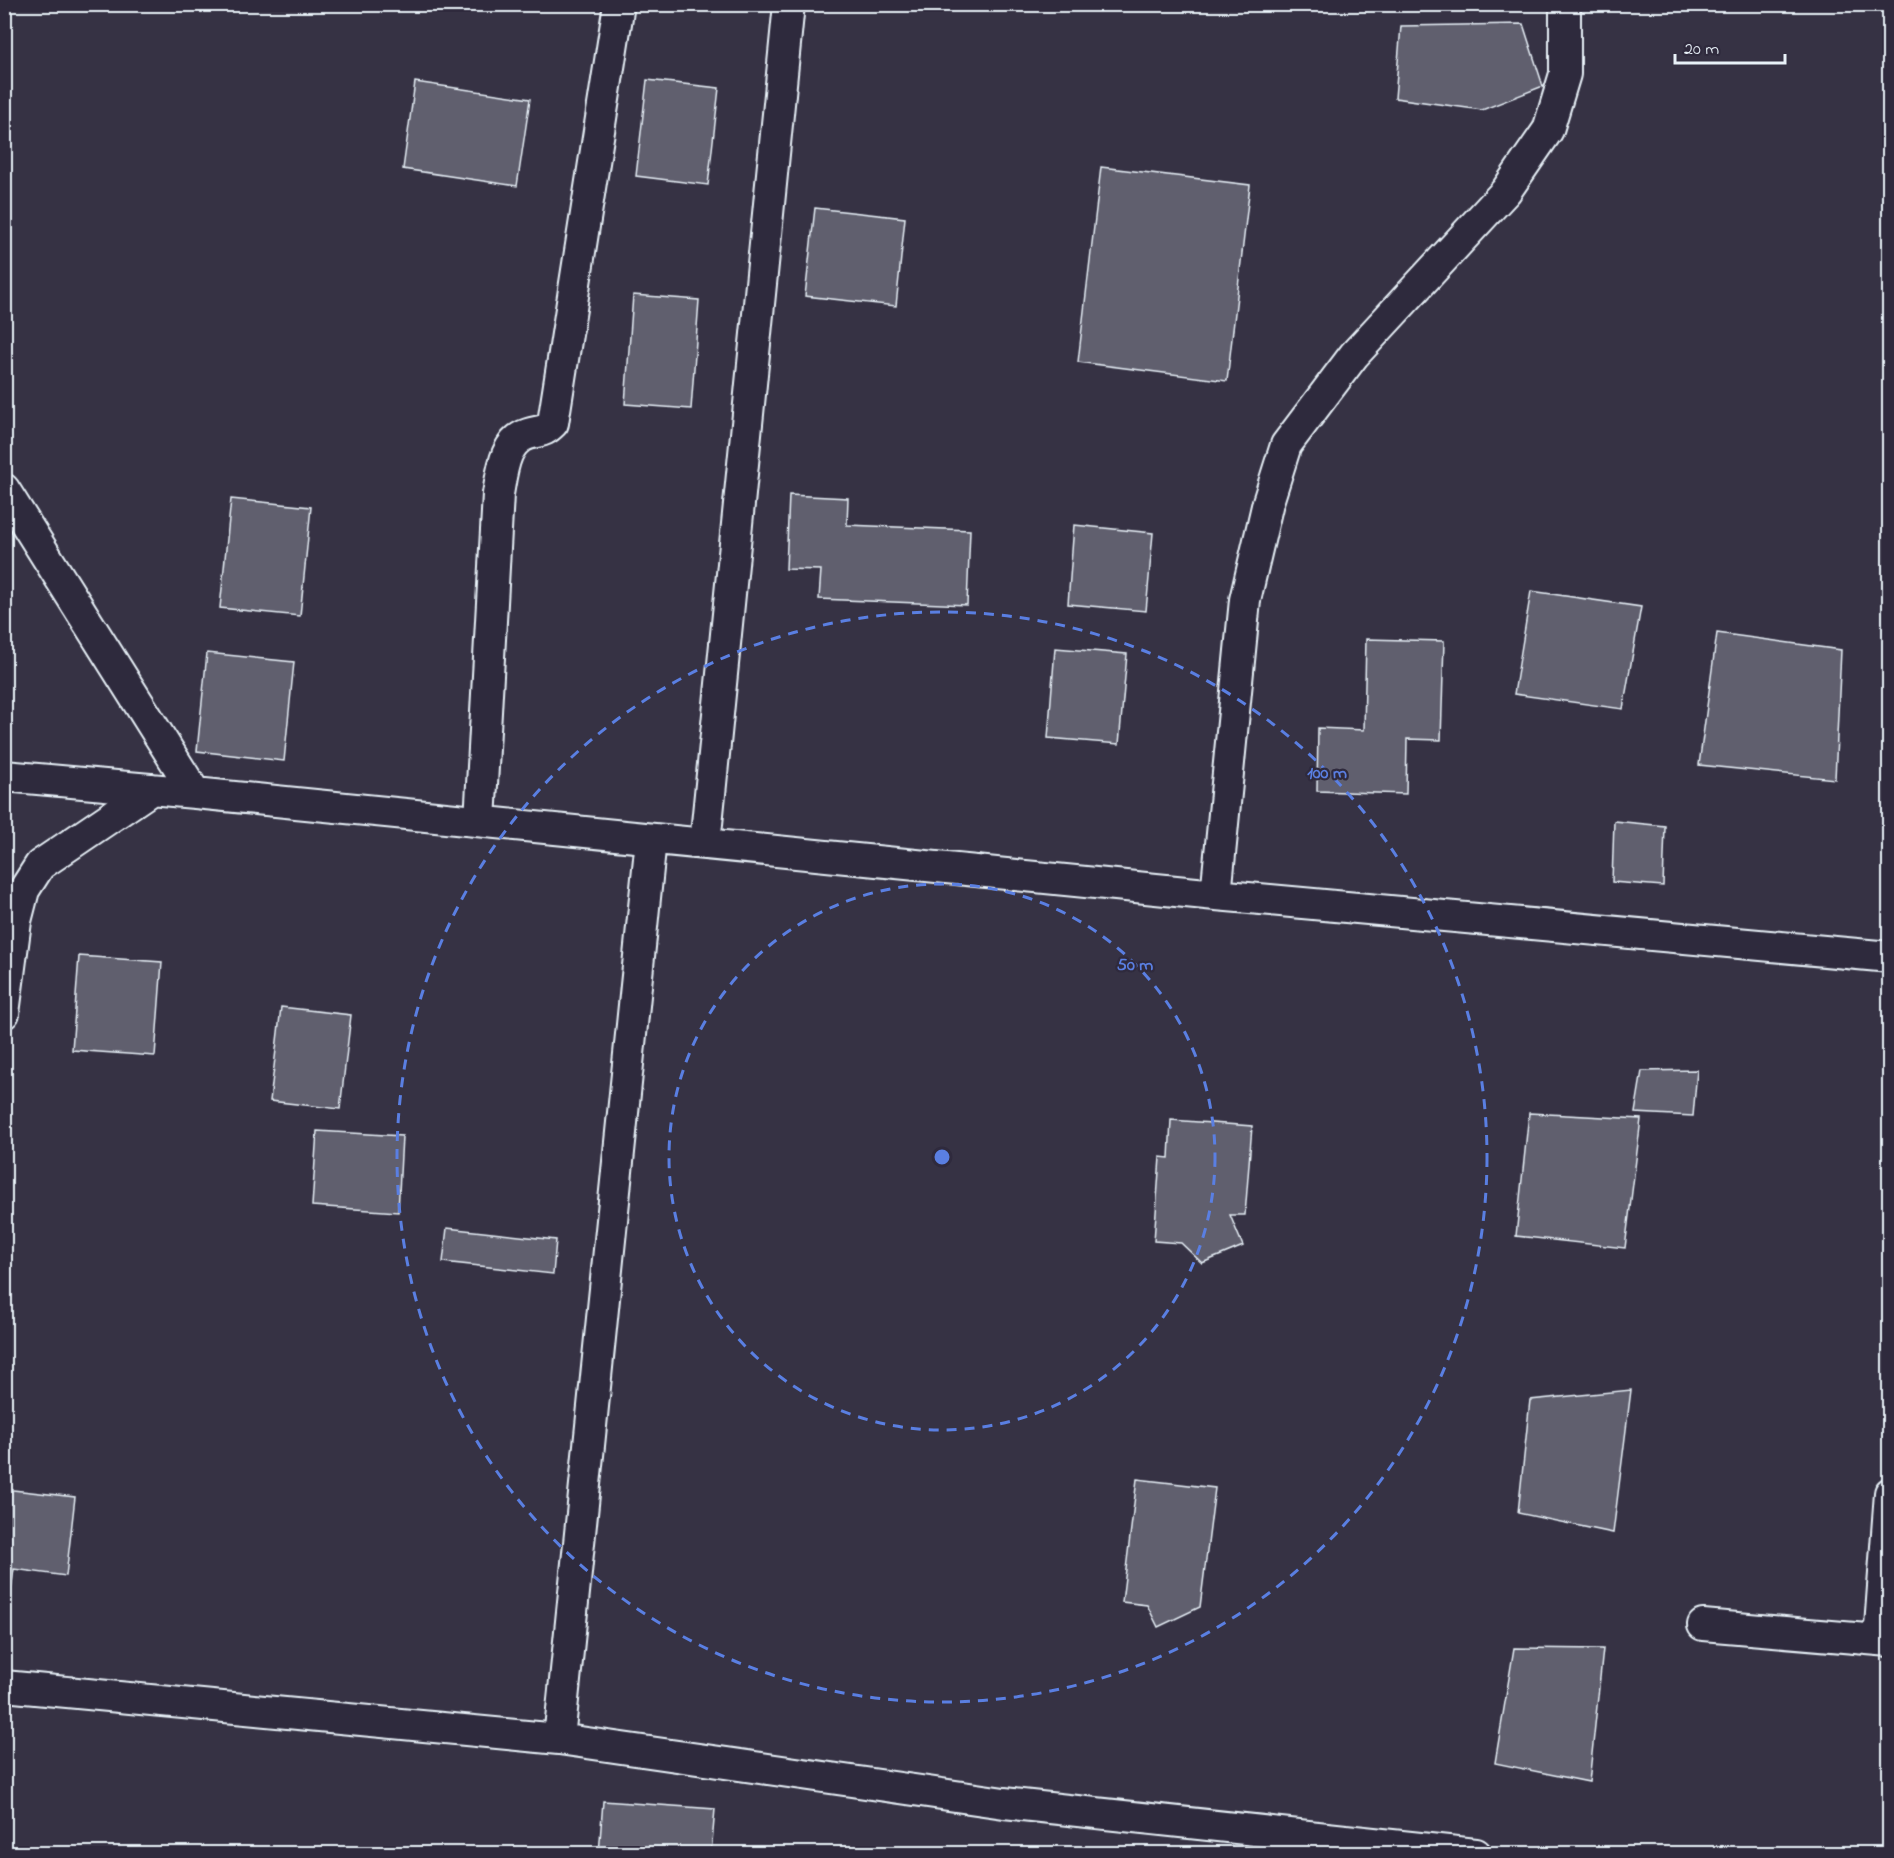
<svg xmlns="http://www.w3.org/2000/svg" width="1894" height="1858" font-family="'Indie Flower',sans-serif">
<style>
.building{fill:#605e6e;stroke:#e8f1f8;stroke-width:1.5}
.lines{fill:none;stroke-linecap:round;stroke-linejoin:round}
.minor-casing{stroke:#e8f1f8;stroke-width:34}
.minor{stroke:#2f2a3d;stroke-width:30}
.ring{fill:none;stroke:#5a7fe2;stroke-width:3;stroke-dasharray:10 8}
.centre{fill:#5a7fe2;stroke:#2f2a3d;stroke-width:3}
.ring-label{font-size:18px;text-anchor:middle;font-weight:bold;fill:#5a7fe2;stroke:#2f2a3d;stroke-width:4.5;stroke-linejoin:round;paint-order:stroke}
</style>
<rect width="100%" height="100%" fill="#363244"/>
<filter id="ink" filterUnits="userSpaceOnUse"><feTurbulence type="fractalNoise" baseFrequency=".0167" numOctaves="2"/><feDisplacementMap in="SourceGraphic" scale="12" xChannelSelector="R" yChannelSelector="G"/><feConvolveMatrix kernelMatrix="1 2 1 2 8 2 1 2 1" color-interpolation-filters="sRGB"/></filter>
<g filter="url(#ink)">
<path class="building" d="M1523 24 1543 86 1482 110 1395 98 1401 26Z
M647 80 719 88 708 185 636 176Z
M415 82 530 99 517 186 403 169Z
M1101 167 1250 185 1227 381 1078 362Z
M815 208 905 218 896 306 805 296Z
M633 295 699 300 691 409 625 404Z
M789 495 848 498 847 525 970 530 967 605 819 599 821 570 786 569Z
M231 499 311 507 300 616 220 608Z
M1074 525 1153 533 1146 611 1068 604Z
M1531 591 1641 607 1623 709 1514 694Z
M1717 633 1841 650 1835 779 1699 765Z
M1366 639 1444 641 1441 740 1407 739 1406 794 1317 791 1318 728 1364 730Z
M1055 648 1127 654 1119 744 1048 738Z
M207 653 294 662 284 761 197 751Z
M1614 821 1665 826 1663 886 1612 882Z
M79 956 162 962 155 1056 72 1050Z
M281 1007 351 1015 340 1109 270 1101Z
M1697 1070 1693 1116 1635 1113 1642 1071Z
M1529 1113 1641 1119 1625 1248 1516 1236Z
M1171 1120 1252 1126 1245 1215H1230L1243 1246 1202 1263 1181 1243 1154 1241 1160 1157 1169 1158Z
M317 1131 402 1136 398 1212 312 1206Z
M447 1228 556 1240 553 1274 443 1262Z
M1631 1390 1613 1533 1518 1513 1530 1400Z
M1137 1479 1215 1488 1200 1607 1158 1627 1147 1605 1122 1602Z
M4 1489 75 1497 66 1576 14 1569 10 1598 4 1597Z
M1514 1648 1603 1649 1589 1782 1495 1763Z
M603 1801 715 1809 711 1854H599Z"/>
<g class="lines">
<g class="minor-casing">
<path id="minor" d="M4 489 195 793
M4 776 195 793 1216 895 1890 957
M480 821 498 494C502 473 504 441 528 434 541 430 543 433 553 423L619 4
M705 844 789 4
M1216 895 1245 600 1268 502 1286 445 1354 355 1506 191 1548 130 1565 74V4
M4 1013 16 921 24 890 40 865 152 789
M1703 1625 1890 1641
M1879 1640 1890 1493
M4 1686 559 1739 1004 1803 1476 1854
M559 1739 651 839"/>
</g>
<use href="#minor" class="minor"/>
</g>
</g>
<g class="ring">
<circle cx="942" cy="1157" r="273"/>
<circle cx="942" cy="1157" r="545"/>
</g>
<circle cx="942" cy="1157" r="9" class="centre"/>
<g class="ring-label">
<text x="1327" y="778">100 m</text>
<text x="1135" y="970">50 m</text>
</g>
<rect width="1894" height="1858" fill="none" stroke="#2f2a3d" stroke-width="24"/>
<rect x="12" y="12" width="1870" height="1834" fill="none" stroke="#e8f1f8" stroke-width="2" filter="url(#ink)"/>
<path d="M1675 54v9h110v-9" fill="none" stroke="#e8f1f8" stroke-width="3"/>
<text x="1684" y="54" font-size="18" fill="#e8f1f8" stroke="#2f2a3d" stroke-width="4.5" paint-order="stroke">20 m</text>
</svg>
